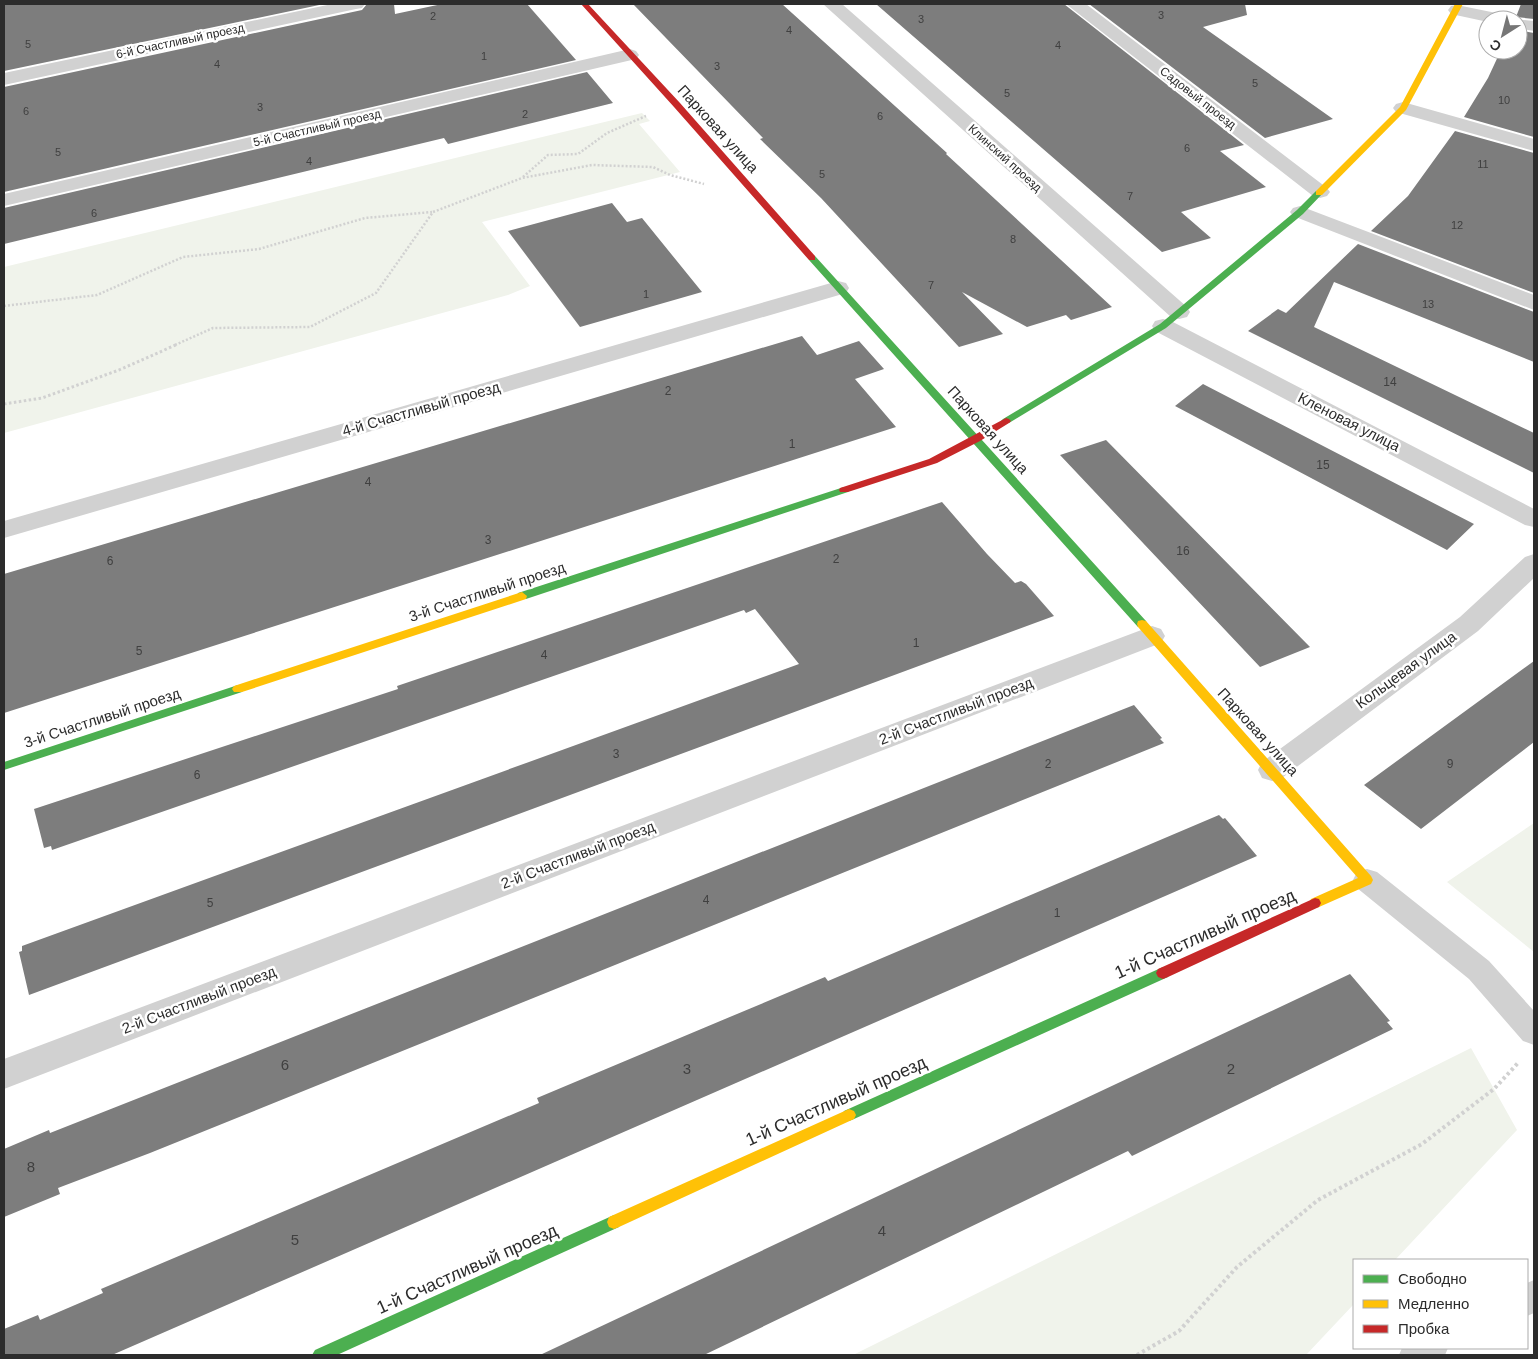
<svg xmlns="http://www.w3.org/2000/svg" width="1538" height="1359" font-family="Arial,sans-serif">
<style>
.green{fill:#f0f3eb}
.building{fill:#7d7d7d}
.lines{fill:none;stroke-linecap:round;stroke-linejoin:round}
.path-far2{stroke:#d1d1d1;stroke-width:2.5;stroke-dasharray:2 2;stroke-linecap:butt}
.path-far1{stroke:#d1d1d1;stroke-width:3;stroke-dasharray:2.5 2.5;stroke-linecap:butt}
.path{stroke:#d1d1d1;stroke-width:4;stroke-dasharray:3 3;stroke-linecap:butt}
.lane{fill:#d1d1d1;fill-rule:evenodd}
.street{fill:#d1d1d1;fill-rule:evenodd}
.fast{fill:#4caf50;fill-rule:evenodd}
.slow{fill:#ffc107;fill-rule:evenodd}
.jam{fill:#c62828;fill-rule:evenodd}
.labels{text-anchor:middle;stroke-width:5;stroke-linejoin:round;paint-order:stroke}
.far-number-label{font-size:11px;fill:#404040}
.far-street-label{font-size:12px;fill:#2c2c2c;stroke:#fff}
.number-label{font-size:12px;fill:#404040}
.street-label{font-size:15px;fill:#2c2c2c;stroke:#fff}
.near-number-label{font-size:15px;fill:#404040}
.near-street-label{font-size:18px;fill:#2c2c2c;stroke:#fff}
</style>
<rect width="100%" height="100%" fill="#fff"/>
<path class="green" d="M642 113 650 121 639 124 680 172 482 222 530 286 508 295 4 433V267Z
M1534 823V952L1447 882Z
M1471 1048 1517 1130 1395 1260H1354V1304L1306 1355H853Z"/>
<path class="building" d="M4 4H324L4 71Z
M367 4H394L395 14 442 4H527L576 60 4 192V87L362 10Z
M633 4H782L947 153 946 154 1112 307 1071 320 1066 315 1027 327 962 292 1003 334 959 347 821 198 760 139 763 138Z
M876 4H1064L1244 145 1220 151 1266 187 1181 212 1211 238 1162 252Z
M1089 4H1245L1247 15 1203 27 1333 119 1265 138Z
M1521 4H1534V19L1516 17Z
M1518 30 1534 33V137L1464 117 1488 78 1501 50H1518Z
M587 72 613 103 448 144 444 138 4 244V208Z
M1455 131 1534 153V293L1371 231 1408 196Z
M612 203 627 222 642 218 702 292 580 327 508 231Z
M1358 244 1534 312V362L1334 282 1314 327 1534 433V473L1248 331 1278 309 1286 313Z
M802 336 817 355 859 341 884 369 855 379 896 427 4 713V574Z
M1203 384 1474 524 1447 550 1175 406Z
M1106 440 1310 647 1260 667 1060 455Z
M942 502 987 554 1015 583 1021 581 1026 584 1054 616 29 995 19 952 22 951V946L799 664 755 609 746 613 744 610 52 850 51 846 44 848 34 809 398 689 397 686Z
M1534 661V742L1421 829 1364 785Z
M1134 705 1162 738 1160 739 1164 743 150 1153 58 1188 60 1194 4 1217V1149L49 1130 50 1133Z
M1219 815 1223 819 1225 818 1257 856 112 1355H4V1329L38 1315 40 1320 103 1293 101 1289 539 1103 537 1098 825 977 828 981Z
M1350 974 1390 1021 1387 1022 1393 1029 1132 1156 1128 1151 704 1355H540Z"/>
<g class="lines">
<path class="path-far2" d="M523 177 548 155 578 154 607 133 646 116
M4 306 97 295 183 257 259 249 365 218 432 212
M175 345 213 328 310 327 376 293 433 212 522 178 592 165 653 167 670 175 704 184"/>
<path class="path-far1" d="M4 404 42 398 119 370 178 344"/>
<path class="path" d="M1137 1355 1179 1331 1237 1267 1318 1200 1422 1144 1494 1089 1518 1063"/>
<path class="lane" d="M1367 869 1377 872 1489 961 1534 1011V1045L1523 1041 1469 979 1357 888 1353 880 1357 872Z
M1534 1280V1313L1527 1316V1283Z
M1402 1348H1448L1445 1355H1399Z"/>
<path class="street" d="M332 4H365L362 8 356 9 4 85V73Z
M823 4H842L1187 307 1190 312 1187 317 1179 319 1171 317Z
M1066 4H1086L1327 188 1330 192 1327 196 1320 198 1313 196Z
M1457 5 1506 15 1514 19 1534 21V31L1518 28V20H1488V22L1451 14 1448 10 1451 6Z
M630 49 636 51 639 55 636 59 4 206V194Z
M1403 102 1534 139V151L1396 112 1393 108 1396 104Z
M1300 206 1534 295V310L1293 216 1290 212 1293 208Z
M838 281 846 283 849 288 846 293 4 538V521Z
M1163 319 1171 321 1534 509V527L1525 525 1155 331 1152 326 1155 321Z
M1534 554V578L1478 631 1282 778 1272 781 1262 778 1258 770 1262 762 1460 617 1525 557Z
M1152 626 1161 629 1165 636 1161 643 4 1089V1059Z"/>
<path class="fast" d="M1316 191H1319L1323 193 1303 214 1166 328 1009 423H1003L1001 421 1003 419 1160 324 1297 210Z
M812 255 815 256 1146 621 1147 624 1146 627H1138L809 260V256Z
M844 487 848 488 849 490 848 492 526 599H518L517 596 518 593Z
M238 685 242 686 244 689 242 692 4 770V762Z
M1163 967 1168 969 1170 973 1168 977 854 1119 849 1121 844 1119 842 1115 844 1111Z
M614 1215 619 1217 621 1222 619 1227 337 1355H312L315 1350Z"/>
<path class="slow" d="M1455 4H1463L1406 110 1322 195H1316V191L1400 107Z
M522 592 527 596 526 599 242 692H234L232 689 234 686Z
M1142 620 1146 621 1371 876 1373 880 1371 884 1319 907 1315 908 1311 907 1309 903 1311 899 1358 878 1138 627 1137 624 1138 621Z
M849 1109 854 1111 856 1115 854 1119 619 1227 614 1229 609 1227 607 1222 609 1217Z"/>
<path class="jam" d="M581 4H588L680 103 815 256V260H809L674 107Z
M1006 418 1009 419 1011 421 1009 423 980 441 937 463 848 492H840L839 490 840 488 929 459Z
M1315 898 1319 899 1321 903 1319 907 1168 977 1163 979 1158 977 1156 973 1158 969Z"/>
</g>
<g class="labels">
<g class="far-number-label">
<text x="1161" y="19">3</text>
<text x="433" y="20">2</text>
<text x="921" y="23">3</text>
<text x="789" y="34">4</text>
<text x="28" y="48">5</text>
<text x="1058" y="49">4</text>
<text x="484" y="60">1</text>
<text x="217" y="68">4</text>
<text x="717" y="70">3</text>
<text x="1255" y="87">5</text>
<text x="1007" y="97">5</text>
<text x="1504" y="104">10</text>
<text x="260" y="111">3</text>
<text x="26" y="115">6</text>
<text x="525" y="118">2</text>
<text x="880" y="120">6</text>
<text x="1187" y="152">6</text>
<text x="58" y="156">5</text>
<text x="309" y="165">4</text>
<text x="1483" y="168">11</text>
<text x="822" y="178">5</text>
<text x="1130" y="200">7</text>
<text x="94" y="217">6</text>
<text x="1457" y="229">12</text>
<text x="1013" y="243">8</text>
<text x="931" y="289">7</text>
<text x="646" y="298">1</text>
<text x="1428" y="308">13</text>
</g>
<g class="far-street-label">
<text transform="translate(180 41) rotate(-12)" y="4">6-й Счастливый проезд</text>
<text transform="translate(1198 98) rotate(38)" y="4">Садовый проезд</text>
<text transform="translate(317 128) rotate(-13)" y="4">5-й Счастливый проезд</text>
<text transform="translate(1005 158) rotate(42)" y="4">Клинский проезд</text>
</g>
<g class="number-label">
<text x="1390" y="386">14</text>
<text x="668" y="395">2</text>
<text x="792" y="448">1</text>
<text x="1323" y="469">15</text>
<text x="368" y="486">4</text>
<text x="488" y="544">3</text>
<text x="1183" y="555">16</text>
<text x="836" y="563">2</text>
<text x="110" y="565">6</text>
<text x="916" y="647">1</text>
<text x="139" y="655">5</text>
<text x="544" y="659">4</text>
<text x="616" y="758">3</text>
<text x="1048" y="768">2</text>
<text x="1450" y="768">9</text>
<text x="197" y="779">6</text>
<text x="706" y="904">4</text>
<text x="210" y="907">5</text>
<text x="1057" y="917">1</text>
</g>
<g class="street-label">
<text transform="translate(718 129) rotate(48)" y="5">Парковая улица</text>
<text transform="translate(421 409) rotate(-16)" y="5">4-й Счастливый проезд</text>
<text transform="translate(1349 422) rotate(27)" y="5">Кленовая улица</text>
<text transform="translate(988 430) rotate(48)" y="5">Парковая улица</text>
<text transform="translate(487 592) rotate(-18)" y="5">3-й Счастливый проезд</text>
<text transform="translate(1406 670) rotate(-36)" y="5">Кольцевая улица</text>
<text transform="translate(956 711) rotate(-21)" y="5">2-й Счастливый проезд</text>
<text transform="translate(102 718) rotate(-18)" y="5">3-й Счастливый проезд</text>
<text transform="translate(1258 732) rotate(48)" y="5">Парковая улица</text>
<text transform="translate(578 855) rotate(-21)" y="5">2-й Счастливый проезд</text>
<text transform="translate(199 1000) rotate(-21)" y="5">2-й Счастливый проезд</text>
</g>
<g class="near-number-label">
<text x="285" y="1070">6</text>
<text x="687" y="1074">3</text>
<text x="1231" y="1074">2</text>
<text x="31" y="1172">8</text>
<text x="882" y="1236">4</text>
<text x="295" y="1245">5</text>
</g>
<g class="near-street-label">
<text transform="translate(1205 934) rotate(-24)" y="6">1-й Счастливый проезд</text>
<text transform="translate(836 1101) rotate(-24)" y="6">1-й Счастливый проезд</text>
<text transform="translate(467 1269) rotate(-24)" y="6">1-й Счастливый проезд</text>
</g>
</g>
<rect width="1538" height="1359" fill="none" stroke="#2c2c2c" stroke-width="10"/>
<rect x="1353" y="1259" width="175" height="90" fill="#ffffff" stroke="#ababab"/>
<rect x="1363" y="1275" width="25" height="8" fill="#4caf50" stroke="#ababab"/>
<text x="1398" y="1284" font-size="15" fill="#2c2c2c">Свободно</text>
<rect x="1363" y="1300" width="25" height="8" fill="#ffc107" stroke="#ababab"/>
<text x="1398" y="1309" font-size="15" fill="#2c2c2c">Медленно</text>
<rect x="1363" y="1325" width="25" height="8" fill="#c62828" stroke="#ababab"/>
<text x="1398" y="1334" font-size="15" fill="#2c2c2c">Пробка</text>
<g transform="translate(1503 35) rotate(216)"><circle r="24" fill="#ffffff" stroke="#ababab"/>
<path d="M0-4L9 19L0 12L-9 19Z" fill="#767676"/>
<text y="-8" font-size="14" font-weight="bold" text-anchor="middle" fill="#2c2c2c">С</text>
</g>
</svg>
